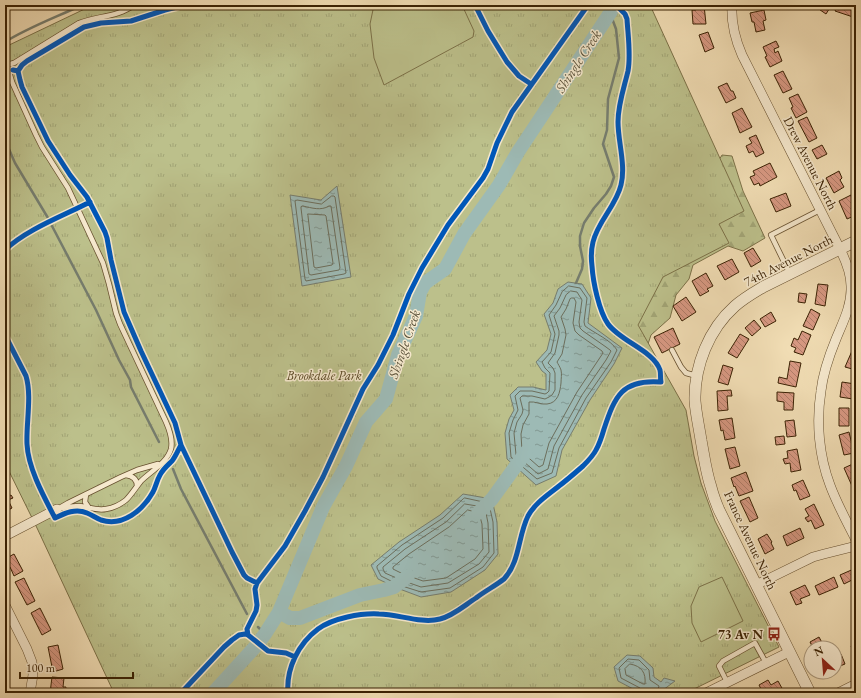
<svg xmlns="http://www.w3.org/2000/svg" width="861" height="698" font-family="'EB Garamond',serif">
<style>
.forest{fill:url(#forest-firs);stroke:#7c7148}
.park{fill:url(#park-tufts);stroke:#7c7148}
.pitch{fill:#bcc08b;stroke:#7c7148}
.water{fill:url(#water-ripples);stroke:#767d6e}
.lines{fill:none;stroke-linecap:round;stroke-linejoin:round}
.shore{stroke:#6c6e5c;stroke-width:1}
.stream{stroke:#767d6e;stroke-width:2.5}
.river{stroke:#9dbab5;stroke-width:14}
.building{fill:url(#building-back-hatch);stroke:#3b2204}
.service-casing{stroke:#685130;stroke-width:6}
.minor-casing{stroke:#685130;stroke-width:10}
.tertiary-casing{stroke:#685130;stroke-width:12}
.service{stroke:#f6e9ce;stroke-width:4.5}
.minor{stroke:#f6e9ce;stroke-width:9}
.tertiary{stroke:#f6e9ce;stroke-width:11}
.cycleway-casing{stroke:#f6e9ce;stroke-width:8}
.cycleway{stroke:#0057b8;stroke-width:5}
.labels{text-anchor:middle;stroke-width:3;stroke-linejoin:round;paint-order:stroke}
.street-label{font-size:13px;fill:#3b2204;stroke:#f6e9ce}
.park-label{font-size:13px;font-style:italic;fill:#5b4a26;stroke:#f6e9ce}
.poi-label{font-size:13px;font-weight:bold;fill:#3b2204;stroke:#f6e9ce;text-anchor:end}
.water-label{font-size:14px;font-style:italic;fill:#585039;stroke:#f6e9ce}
</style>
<defs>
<pattern id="forest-firs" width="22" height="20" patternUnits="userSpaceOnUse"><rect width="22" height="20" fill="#bcc08b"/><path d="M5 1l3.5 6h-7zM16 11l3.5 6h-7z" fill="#a2a576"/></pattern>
<pattern id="park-tufts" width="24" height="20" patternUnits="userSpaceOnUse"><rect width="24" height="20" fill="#bcc08b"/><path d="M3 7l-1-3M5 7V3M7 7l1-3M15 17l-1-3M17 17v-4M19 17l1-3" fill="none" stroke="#a2a576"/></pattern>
<pattern id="water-ripples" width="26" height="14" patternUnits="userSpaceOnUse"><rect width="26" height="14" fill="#9dbab5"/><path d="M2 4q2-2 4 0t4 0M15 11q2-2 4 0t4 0" fill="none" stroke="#819791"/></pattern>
<pattern id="building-back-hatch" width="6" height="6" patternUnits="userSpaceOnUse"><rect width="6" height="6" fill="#d79882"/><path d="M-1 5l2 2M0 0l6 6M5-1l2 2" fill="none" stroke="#b07c68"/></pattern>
</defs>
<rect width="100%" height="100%" fill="#f1ddb4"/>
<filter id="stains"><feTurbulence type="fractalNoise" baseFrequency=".005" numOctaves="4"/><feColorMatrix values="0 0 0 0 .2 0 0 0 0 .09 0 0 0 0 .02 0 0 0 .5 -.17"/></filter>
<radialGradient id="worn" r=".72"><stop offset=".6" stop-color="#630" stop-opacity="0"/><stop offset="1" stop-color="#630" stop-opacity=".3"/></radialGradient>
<path class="forest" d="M722 155 732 156 743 191 765 238 743 251 728 246 693 265 689 279 676 295 670 318 651 335 646 350 615 295 716 165Z"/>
<path class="park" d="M93 5H650L744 211 719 224 729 243 663 277 638 325 686 410 694 456 701 483 715 521 779 647 686 693H114L37 528 5 463V47Z"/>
<path class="pitch" d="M374 5H462L474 31 473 37 384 85 374 58 370 24Z
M722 577 743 621 701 642 692 623 691 606 699 587Z"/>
<path class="water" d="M337 186 351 277 302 286 290 195 321 200Z
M568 282 582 284 591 298 588 323 622 348 614 364 590 400 562 450 556 476 536 485 507 459 505 433 509 419 514 410 510 395 518 387H533L546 390V374L542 371 536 362 547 350 551 334 544 314 553 303 558 289Z
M463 494 492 499 497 522 498 554 485 570 451 592 421 597 397 588 378 579 371 565 399 542 440 515Z
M627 655 640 656 653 668 654 677 661 682 664 678 675 681 659 693H644L637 691 618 681 614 667Z"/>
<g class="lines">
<path class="shore" d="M332 196H334L335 197 346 273 344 274 306 281 305 279 295 201 297 200 321 204Z
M303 206C312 208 321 211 329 206H331L340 268 339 270 311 275 309 274 301 208V207Z
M308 214 325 215 326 216 333 263 332 265 316 268 314 267 308 216Z
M569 286 580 288 587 298 584 322 585 326C594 333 611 340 617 350L611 362 586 398 559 448 552 473 537 479 511 457 509 433 513 420 518 410 515 396 520 391H532L545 394 547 393 549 391 550 373 545 368 542 362 551 352 555 334 549 315 556 305 562 292Z
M571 291 577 292 582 300 579 322 580 328 583 331 606 347 610 350 611 351 606 360 582 395 554 446 548 469 538 474 516 455 514 433 517 422 522 414 523 410 520 398 522 396H532L545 399 549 397 552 395 555 390V373L553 368 548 363 555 353 559 335V331L554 316 560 308 566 295Z
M572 298H574L576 302 573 323 575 331 579 335 602 351 603 353 577 392 549 443 543 465 539 467 522 452 521 434 523 425 529 414V402C535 401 541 405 547 404 558 403 560 392 561 383 561 379 562 374 561 370 560 367 558 364 557 362L562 354 566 335 565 329 561 317 566 309 570 299Z
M465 498 488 503 489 504 493 522 494 553 483 567 450 588 421 592 399 585 381 576 377 568V566L402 545 443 518 463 499Z
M465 504 483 507 485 508 488 523 489 552 479 564 448 583 421 587 401 580 385 573 383 569V567L405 549 446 522Z
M468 510 479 513 482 524 483 549 475 559 446 578 423 581 403 574 393 569V567L409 554 449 527Z
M630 664C642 666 646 673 645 684H643L626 675 625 669Z
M642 693 641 690 640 688 621 678 619 668 628 659 639 660 649 670 650 680 659 686 657 693"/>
<path class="stream" d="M5 42C29 27 57 17 82 5
M5 140 15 163 48 218
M52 226 96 310 119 360 130 380 131 387 159 442
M576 283 582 269 583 261 580 246V236L584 223 594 208 606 194 611 186 614 177 603 144 607 130 608 99 619 58 616 29 610 13
M173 469 181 489 247 614
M258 627 265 634"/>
<path class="river" d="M478 513 492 499 526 452
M279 612 290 618H300L360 595 384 590 394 587 408 576
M213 693 255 647 265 634 279 612 323 507 346 466 366 422 386 399 398 355 416 316 420 292 425 283 445 269 464 234 499 185 518 152 610 13 614 5"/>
</g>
<path class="building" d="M696 5H704L706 24H693L692 10H696Z
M813 5H830L831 6 826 14Z
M838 5H847L856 9V18L835 11Z
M764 10 766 20 763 21 765 30 756 32 754 22H752L750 13Z
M708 32 714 48 705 52 699 35Z
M776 41 779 47 774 49 775 53 778 51 782 61 770 67 765 57 767 56 763 47Z
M783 71 792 89 783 93 774 75Z
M727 83 731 91H733L736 98 726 103 718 87Z
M798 94 807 112 796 118 791 108 793 107 789 98Z
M742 108 752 127 740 133 732 113Z
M807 117 817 138 809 142 798 121Z
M756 135 764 153 756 157 753 151 749 153 746 146 752 143 749 138Z
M822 145 827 154 817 159 812 150Z
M770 163 777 177 760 186 759 183 754 185 750 177 755 175 753 171Z
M839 171 842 178 840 180 844 187 834 193 826 178Z
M786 193 791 206 776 212 770 199Z
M851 195 856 205 852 207 856 215 847 219 839 201Z
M753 248 761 261 751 267 744 253Z
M732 259 739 272 725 280 717 266Z
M706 273 713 286 707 289 709 291 700 296 692 281Z
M818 284 828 285 825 306 815 304Z
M799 293 807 294 805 303 798 302Z
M686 297 696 312 682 321 673 306Z
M811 309 820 314 813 330 803 326Z
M771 312 776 321 765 327 760 319Z
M754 320 761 328 752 336 745 328Z
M673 328 680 344 662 353 654 337Z
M802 331 811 335 803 355 794 352 796 348 791 346 794 338 798 340Z
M740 334 749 339 737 358 728 353Z
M855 344 856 345V370L845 367Z
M790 361 801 363 796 387 778 383 779 377 787 379Z
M723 365 733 368 728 385 718 382Z
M842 382 855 384 853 399 840 397Z
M731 390 732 396H727L728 410 718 411 717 391Z
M777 392 794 393 793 410H784V402L777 401Z
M839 408H849V426H839Z
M732 418 735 438 725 440 723 430 721 431 719 420Z
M794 420 796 436 787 437 785 421Z
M849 432 854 453 844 455 839 435Z
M784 436 785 444 776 445 775 437Z
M735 447 740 466 730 469 725 449Z
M797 449 801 470 791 472 790 463 785 464 783 459 788 458 787 451Z
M855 463 856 484 852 486 844 468Z
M746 472 753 491 739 496 735 486 734 487 731 478Z
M803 480 810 496 800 500 796 490 794 491 792 485Z
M5 492 7 497 11 495 13 498 8 500 12 508 5 512Z
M749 497 758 518 750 522 740 501Z
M814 504 824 525 815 529 811 520 808 522 805 518 809 516 805 509Z
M800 528 804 538 787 546 783 536Z
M767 534 772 542 771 543 774 549 765 554 758 539Z
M14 554 23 571 14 576 10 567 8 569 5 564V559Z
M856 568V578L844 584 840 575Z
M834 577 838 587 819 595 815 586Z
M24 578 35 601 27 605 15 582Z
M805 585 810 595 800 599 802 603 796 605 790 592Z
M40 608 51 630 42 635 31 613Z
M819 637 825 648H813L810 642Z
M856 644V655L851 646Z
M58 645 63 669 53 672 48 647Z
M841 654 845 664 835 668V657Z
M5 672 8 673 7 680H8L6 693H5Z
M52 677 64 678 63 687H66L65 693H50Z
M768 680 771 685 778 681 783 690 776 693H763L759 685Z"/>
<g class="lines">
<g class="service-casing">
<path id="service" d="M5 64 7 65 12 82 36 135 42 147 68 188 103 263 109 284 116 313 120 324 166 422C170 431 173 440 171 449 167 463 151 471 141 481 136 487 132 494 126 500 121 504 113 508 106 509 97 511 88 507 79 506 72 506 64 508 57 509
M7 65 14 63 79 23C97 16 118 17 134 5
M790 274 771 235 820 210
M672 350 681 367 686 373 697 376
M126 475C133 476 137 479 137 486
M86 494 85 502 89 508
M61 507 68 503 121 477 137 470 158 464
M727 682 719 666 723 661 755 643 766 663"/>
</g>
<g class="minor-casing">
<path id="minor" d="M732 5C731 23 735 39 742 55L840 249C846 261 851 273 851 286 852 305 843 322 836 339 829 356 823 373 821 391 816 422 819 456 830 485 837 504 847 522 856 540
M5 536 57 509
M756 585 813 557 824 554 856 546
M5 605 27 649 32 662 33 675 30 693
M706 693 789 652
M838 693 856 684"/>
</g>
<g class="tertiary-casing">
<path id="tertiary" d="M810 693 719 510C716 503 713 495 711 487 706 472 704 456 701 440 699 427 696 414 695 401 694 366 709 329 735 306 744 298 753 293 763 287L856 241"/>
</g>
<use href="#service" class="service"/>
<use href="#minor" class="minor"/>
<use href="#tertiary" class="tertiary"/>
<g class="cycleway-casing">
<path id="cycleway" d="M475 5 488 31 507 62 519 76 531 84
M13 70 18 71 20 80 22 87 48 141 70 175 87 197 105 232 107 238 111 260 124 312 141 351 175 423 181 445 232 552 244 575 247 578 257 583 285 546 305 511 323 477 363 389 378 365 393 335 409 294 422 268 448 225 483 178 488 169 497 143 512 112 588 5
M18 71 22 65 27 61 84 27 101 23 131 21 165 10 177 7 182 5
M5 250C27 229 63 216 90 202
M5 335 26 376C32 396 26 423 27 444 28 468 44 497 55 518 65 513 76 508 87 513 92 515 96 518 101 520 123 527 143 510 153 492 156 486 157 480 160 475 163 469 168 465 172 461 176 456 178 450 181 445
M248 635 247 629 256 611 257 605 255 589 257 583
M181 693 224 647 232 640 239 635 245 634 248 635 268 651 286 653 295 657
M288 693C286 669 298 644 318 629 333 618 361 613 379 614 398 614 421 624 440 619 453 616 465 605 476 598 485 591 495 586 504 579 520 562 518 536 528 516 535 503 548 495 559 486 567 480 575 473 583 466 588 461 593 456 596 450 600 443 602 436 604 429 615 396 622 379 661 382 660 378 661 374 660 370 654 351 620 341 608 324 599 311 593 282 592 266 591 258 591 250 593 242 598 221 616 206 621 185 626 165 618 142 618 122 618 104 624 88 628 71 631 55 628 36 627 19L625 14 616 5"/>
</g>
<use href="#cycleway" class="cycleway"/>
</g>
<defs>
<g id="bus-bare" transform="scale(1.08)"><path d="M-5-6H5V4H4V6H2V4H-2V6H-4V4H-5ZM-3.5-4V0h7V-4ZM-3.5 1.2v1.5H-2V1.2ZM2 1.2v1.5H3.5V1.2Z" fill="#8f2418" stroke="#f6e9ce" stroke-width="2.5" paint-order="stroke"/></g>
</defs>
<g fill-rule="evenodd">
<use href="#bus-bare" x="774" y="634"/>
</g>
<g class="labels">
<g class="street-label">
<text transform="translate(811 163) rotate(63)" y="5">Drew Avenue North</text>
<text transform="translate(788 260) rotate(-27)" y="5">74th Avenue North</text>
<text transform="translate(751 540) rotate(65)" y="5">France Avenue North</text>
</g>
<g class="park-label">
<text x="324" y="380">Brookdale Park</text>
</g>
<g class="poi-label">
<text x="763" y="639">73 Av N</text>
</g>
<g class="water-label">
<text transform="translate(578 61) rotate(-57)" y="5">Shingle Creek</text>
<text transform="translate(404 344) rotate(-71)" y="5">Shingle Creek</text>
</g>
</g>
<rect width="861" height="698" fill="none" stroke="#f1ddb4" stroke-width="20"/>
<rect x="6" y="6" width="849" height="686" fill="none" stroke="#3b2204" stroke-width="2"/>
<rect x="10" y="10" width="841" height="678" fill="none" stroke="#3b2204"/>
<g transform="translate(823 660) rotate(334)"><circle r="19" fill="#f6e9ce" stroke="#ab997d"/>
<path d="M0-3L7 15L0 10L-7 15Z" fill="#8f2418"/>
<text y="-6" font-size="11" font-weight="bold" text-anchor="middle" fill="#3b2204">N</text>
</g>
<path d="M20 672v6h113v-6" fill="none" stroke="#3b2204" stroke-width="2"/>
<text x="26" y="672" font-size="12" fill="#3b2204" stroke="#f6e9ce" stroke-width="3" paint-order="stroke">100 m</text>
<rect width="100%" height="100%" filter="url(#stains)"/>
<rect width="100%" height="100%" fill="url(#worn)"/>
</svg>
